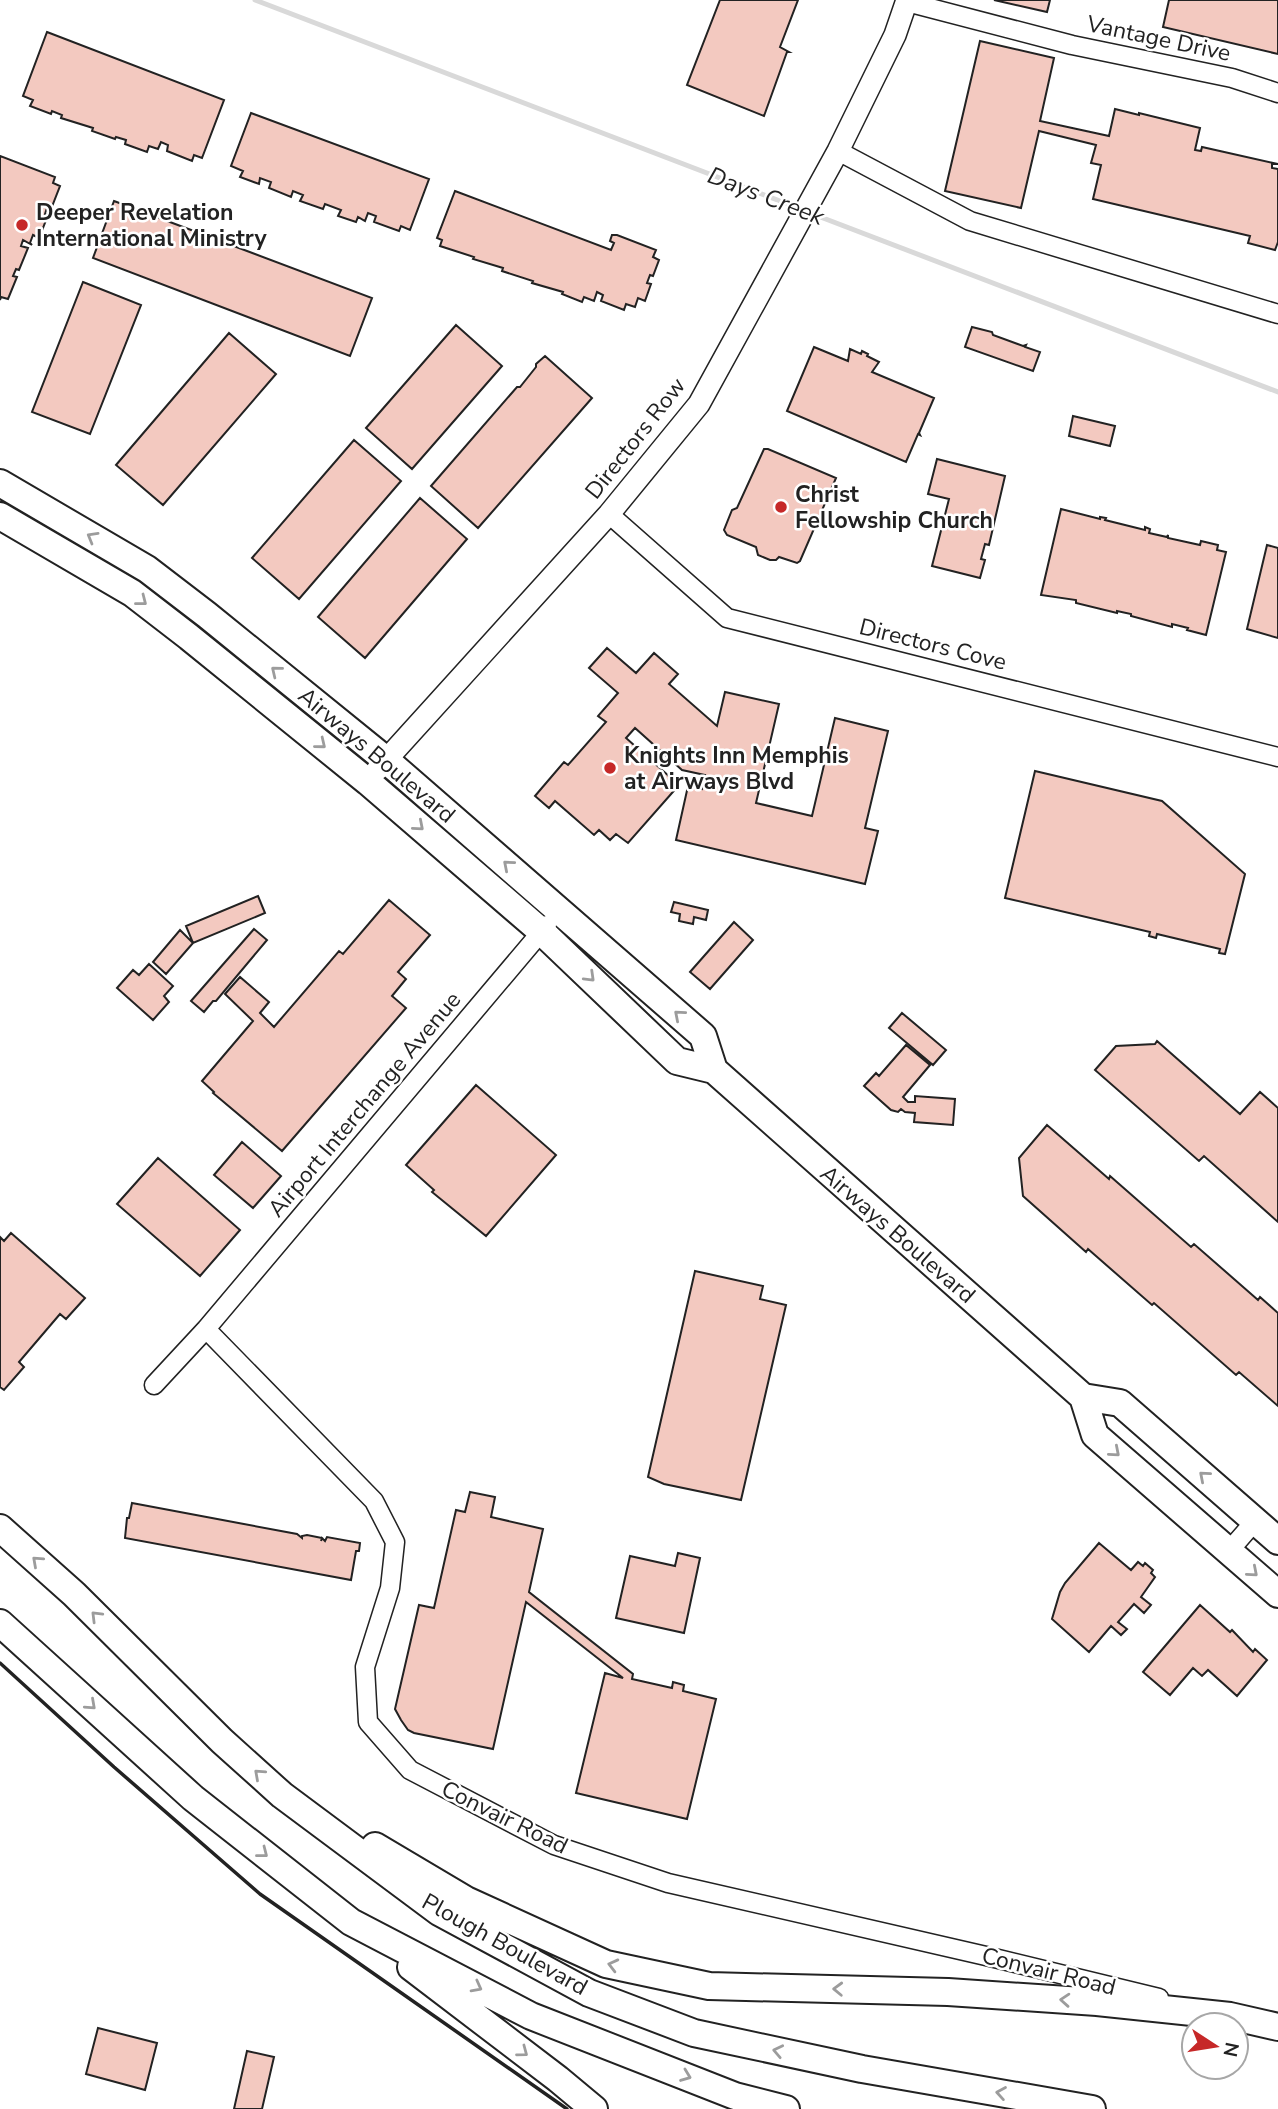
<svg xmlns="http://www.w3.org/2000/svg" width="1278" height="2109" font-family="'Nunito Sans',sans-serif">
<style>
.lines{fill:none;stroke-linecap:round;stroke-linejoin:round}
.stream{stroke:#d9d9d9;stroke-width:5}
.building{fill:#f3c9c0;stroke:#222;stroke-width:2}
.minor-casing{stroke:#222;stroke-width:21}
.tertiary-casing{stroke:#222;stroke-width:24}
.primary-casing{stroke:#222;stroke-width:30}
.minor{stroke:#fff;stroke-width:18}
.tertiary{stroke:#fff;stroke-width:21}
.primary{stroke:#fff;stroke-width:26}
.wall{stroke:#222;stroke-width:3.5}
.oneway{stroke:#9c9c9c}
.poi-dot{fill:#c62828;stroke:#fff;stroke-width:2.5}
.labels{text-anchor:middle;stroke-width:5;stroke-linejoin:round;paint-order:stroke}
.street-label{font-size:23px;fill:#222;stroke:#fff}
.poi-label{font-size:23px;font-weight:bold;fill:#222;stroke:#fff;text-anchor:start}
.water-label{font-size:24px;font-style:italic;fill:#222;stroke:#fff}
</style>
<rect width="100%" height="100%" fill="#fff"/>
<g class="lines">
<path class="stream" d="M255 0 801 209
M810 213 1278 392"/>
</g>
<path class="building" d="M720 0H798L780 47 789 52H787L764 116 687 85Z
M994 0H1050L1047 12Z
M1169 0H1278V54L1163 27Z
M47 32 224 100 202 158 194 155 192 161 167 151 168 145 161 142 158 149 149 146 147 152 125 144 126 140 116 137 115 139 92 131 93 128 61 118 62 115 52 111 51 114 30 106 33 100 23 96Z
M980 41 1054 58 1040 121 1109 136 1115 109 1139 115V113L1200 128 1195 150 1201 151 1202 147 1278 164H1272V168L1278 169V242L1275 250 1248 243 1250 236 1093 199 1101 165 1091 163 1096 145 1039 131 1021 208 945 191Z
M251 113 429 179 410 230 401 226 399 231 374 222 376 216 368 213 365 221 358 217 356 222 338 216 341 210 325 204 323 209 300 201 303 195 293 191 291 197 269 188 271 182 260 178 259 184 240 177 243 171 231 166Z
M0 156 55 177 53 183 60 186 51 209 47 208 45 214 48 215 39 238 33 235 30 243 32 245 23 240 21 246 28 248 19 270 16 269 13 276 17 277 8 299 1 297 0 300Z
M455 191 611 250 614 243 610 241 612 235H617L656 250 653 257 659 260 653 276 650 275 647 283 651 284 645 301 638 298 635 307 626 304 624 310 601 301 603 295 597 292 594 301 584 297 582 302 562 294 563 292 532 283 533 281 502 271 503 268 473 259 474 257 440 246 442 240 437 238Z
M114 201 372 298 350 356 93 258Z
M83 282 141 305 90 434 32 412Z
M456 325 502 366 412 469 366 428Z
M972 327 992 332 993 335 1023 346 1026 345 1025 347 1040 352 1033 371 965 347Z
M229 333 276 374 163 505 116 465Z
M814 347 848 361 850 349 861 354 862 351 868 354 867 356 879 362 872 372 934 398 919 433 920 435 918 434 906 462 787 411Z
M545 356 592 398 478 528 431 486 517 387H520L536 367V364Z
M1073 416 1115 426 1110 446 1069 436Z
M354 440 401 481 299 599 252 558Z
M764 449H768L836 478 800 561 797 563 779 557 776 560H770L758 555 756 547 727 535 724 530 732 510 737 508Z
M937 459 1005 476 989 545 985 544 981 559 985 560 980 578 932 566 949 499 928 494Z
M420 498 467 539 365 658 318 617Z
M1061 509 1100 519V517L1106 518 1105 520 1145 530V527L1150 529 1149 533 1167 537 1168 535V538L1200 545 1201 541 1218 545 1217 550 1226 552 1206 635 1187 630 1188 628 1172 624V627L1131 616V614L1117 611V613L1076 603V600L1041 595Z
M1267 545 1278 548V638L1247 629Z
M607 648 636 673 654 653 678 674 669 684 717 726 725 692 779 704 756 803 812 816 835 718 888 731 865 828 878 831 865 884 676 840 688 786 702 789 705 775 682 770 635 728 626 738 679 785 628 843 616 834 610 840 599 830 594 835 555 801 549 808 535 796 564 762 568 765 606 722 598 716 618 693 589 668Z
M1035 771 1162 801 1245 874 1225 954 1219 953 1220 949 1157 934 1156 938 1149 936 1150 932 1005 898Z
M258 896 265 913 193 943 186 926Z
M389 900 430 935 398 972 406 979 392 996 406 1008 282 1151 213 1093 214 1092 202 1081 253 1021 225 994 240 977 269 1002 260 1013 274 1027 339 951 343 954Z
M674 902 708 910 706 920 694 917 693 924 679 921 680 914 671 912Z
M734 922 753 940 710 989 690 972Z
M254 929 267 940 216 1001H213L204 1012 191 1001Z
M180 930 193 943 166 974 153 962Z
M149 964 173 986 164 996 169 1002 153 1020 117 988 133 970 139 975Z
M902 1013 946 1050 933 1065 889 1028Z
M1157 1041 1240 1114 1260 1092 1278 1108V1222L1204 1156 1199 1161 1095 1070 1116 1046 1155 1044Z
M906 1045 930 1065 903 1097 908 1102H915V1096L955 1099 953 1125 914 1122 915 1113 905 1112 901 1109 898 1112 891 1110 864 1086 876 1073 879 1076Z
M476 1085 556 1155 486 1236 432 1192 434 1190 406 1165Z
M1047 1125 1109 1179 1110 1176 1191 1247 1194 1244 1258 1300 1260 1297 1278 1313V1406L1239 1372 1236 1375 1154 1303 1152 1305 1088 1249 1086 1252 1023 1196 1019 1158Z
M242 1142 281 1176 253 1208 214 1175Z
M158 1158 240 1230 200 1276 117 1204Z
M11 1233 85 1298 66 1319 60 1314 19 1362 24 1367 4 1390 0 1387V1237L4 1241Z
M695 1271 763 1286 760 1299 786 1305 741 1500 664 1484 648 1477Z
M470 1492 495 1497 491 1517 543 1529 529 1592 633 1674 632 1679 672 1688 673 1682 684 1685 683 1691 716 1699 687 1819 576 1793 605 1673 623 1678 526 1602 493 1749 414 1733 408 1730 401 1720 395 1709 419 1605 434 1608 456 1510 465 1512Z
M132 1503 297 1534 302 1538V1536L307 1535 322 1538 321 1541 322 1538 325 1541 327 1537 360 1543 359 1551H356L351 1580 125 1538 127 1518H129Z
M1099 1543 1131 1570 1138 1562 1143 1566 1145 1563 1153 1570 1151 1573 1155 1577 1141 1597 1151 1605 1144 1613 1134 1604 1118 1622 1127 1629 1121 1635 1111 1626 1089 1652 1052 1619 1060 1592 1065 1583Z
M678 1553 700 1558 684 1633 616 1618 630 1556 675 1566Z
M1200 1605 1230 1632 1232 1630 1253 1652 1255 1649 1267 1660 1237 1696 1208 1670 1202 1676 1193 1668 1170 1695 1143 1672Z
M98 2028 157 2043 145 2090 86 2074Z
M247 2051 274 2057 262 2109H234Z"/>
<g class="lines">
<g class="minor-casing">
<path id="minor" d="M907 2 1072 45 1232 78 1278 93
M838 151 970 221 1278 314
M609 514 727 618 1278 757
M206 1329 374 1501 395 1542 390 1588 365 1667 368 1722 410 1770 554 1845 668 1883 986 1956 1159 1998
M154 1385 206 1329 547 925
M1229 1551 1255 1521"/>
</g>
<g class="tertiary-casing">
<path id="tertiary" d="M377 770 609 514 699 404 838 151 895 35 907 0"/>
</g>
<g class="primary-casing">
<path id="primary" d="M0 483 147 569 207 615 386 760 703 1036 714 1070
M0 516 132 593 189 637 368 782 542 932 677 1061 714 1070 1083 1397 1095 1435 1278 1594
M1083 1397 1120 1403 1278 1541
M0 1528 74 1594 222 1741 282 1795 439 1912 589 1993 694 2033 862 2069 1092 2109
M0 1623 193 1798 351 1922 531 2016 735 2096 786 2109
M375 1846 466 1900 606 1964 709 1986 948 1992 1097 2002 1230 2016 1278 2027
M411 1967 558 2079 594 2109"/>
</g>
<use href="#minor" class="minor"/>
<use href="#tertiary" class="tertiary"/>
<use href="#primary" class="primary"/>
<path class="wall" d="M0 1663 114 1767 260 1894 567 2109"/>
</g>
<defs><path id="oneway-chevron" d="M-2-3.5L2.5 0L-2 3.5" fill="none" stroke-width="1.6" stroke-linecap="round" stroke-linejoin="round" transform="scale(1.75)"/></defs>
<g class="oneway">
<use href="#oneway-chevron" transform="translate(92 537) rotate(-150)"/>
<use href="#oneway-chevron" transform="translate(142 601) rotate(38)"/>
<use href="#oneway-chevron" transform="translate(276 671) rotate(-141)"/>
<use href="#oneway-chevron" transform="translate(321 744) rotate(39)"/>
<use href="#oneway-chevron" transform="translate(419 826) rotate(41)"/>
<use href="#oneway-chevron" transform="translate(508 865) rotate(-139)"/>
<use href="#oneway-chevron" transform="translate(590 977) rotate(44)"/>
<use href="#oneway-chevron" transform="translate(679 1015) rotate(-139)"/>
<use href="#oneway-chevron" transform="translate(1115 1452) rotate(41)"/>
<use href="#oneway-chevron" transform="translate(1204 1476) rotate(-139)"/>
<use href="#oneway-chevron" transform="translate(37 1561) rotate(-138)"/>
<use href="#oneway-chevron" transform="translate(1253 1572) rotate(41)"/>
<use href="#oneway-chevron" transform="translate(96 1616) rotate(-135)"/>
<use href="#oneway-chevron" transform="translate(91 1705) rotate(42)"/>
<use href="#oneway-chevron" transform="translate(259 1774) rotate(-138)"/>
<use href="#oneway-chevron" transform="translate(263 1853) rotate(38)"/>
<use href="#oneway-chevron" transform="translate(613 1965) rotate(-166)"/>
<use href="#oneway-chevron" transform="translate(477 1987) rotate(28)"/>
<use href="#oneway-chevron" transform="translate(838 1989) rotate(-178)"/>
<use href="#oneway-chevron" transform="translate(1065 2000) rotate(-176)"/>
<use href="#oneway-chevron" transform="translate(778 2051) rotate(-168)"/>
<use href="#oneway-chevron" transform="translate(523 2052) rotate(37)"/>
<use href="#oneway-chevron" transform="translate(686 2076) rotate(21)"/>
<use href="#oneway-chevron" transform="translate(1001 2093) rotate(-170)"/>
</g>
<g class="poi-dot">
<circle cx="22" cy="225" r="7"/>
<circle cx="781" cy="507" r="7"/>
<circle cx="610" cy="768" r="7"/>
</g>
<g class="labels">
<g class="street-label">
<text transform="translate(1159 38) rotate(12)" y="8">Vantage Drive</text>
<text transform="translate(635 438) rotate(-52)" y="8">Directors Row</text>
<text transform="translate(933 644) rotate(14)" y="8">Directors Cove</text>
<text transform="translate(377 755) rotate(40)" y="8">Airways Boulevard</text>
<text transform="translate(364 1104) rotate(-50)" y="8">Airport Interchange Avenue</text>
<text transform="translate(898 1234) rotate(41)" y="8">Airways Boulevard</text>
<text transform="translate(505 1817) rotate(26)" y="8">Convair Road</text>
<text transform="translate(505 1944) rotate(29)" y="8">Plough Boulevard</text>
<text transform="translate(1049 1971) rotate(14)" y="8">Convair Road</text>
</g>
<g class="poi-label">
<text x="36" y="220">Deeper Revelation<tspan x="36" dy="26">International Ministry</tspan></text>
<text x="795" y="502">Christ<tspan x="795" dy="26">Fellowship Church</tspan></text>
<text x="624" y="763">Knights Inn Memphis<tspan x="624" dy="26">at Airways Blvd</tspan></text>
</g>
<g class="water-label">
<text transform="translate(766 196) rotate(21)" y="8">Days Creek</text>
</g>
</g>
<g transform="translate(1215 2046) rotate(102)"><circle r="33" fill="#ffffff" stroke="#a7a7a7" stroke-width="2"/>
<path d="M0-5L12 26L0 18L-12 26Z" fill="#c62828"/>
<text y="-10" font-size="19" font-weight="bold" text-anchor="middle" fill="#222222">N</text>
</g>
</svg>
